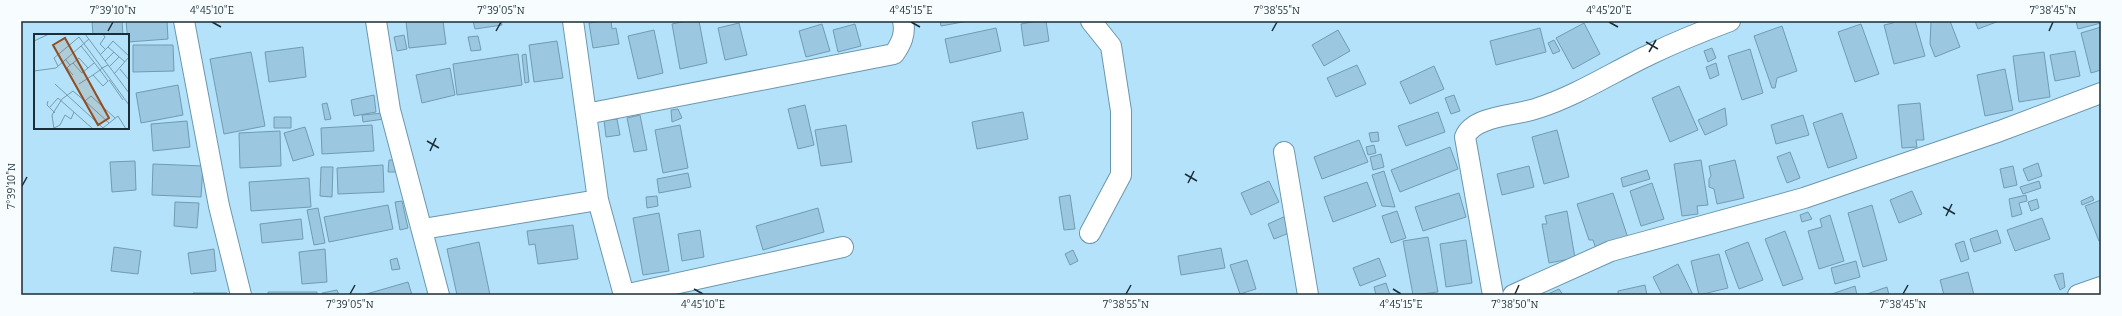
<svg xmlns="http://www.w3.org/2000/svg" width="2122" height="316" font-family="Bitter,serif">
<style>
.building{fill:#9bc8e0;stroke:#709cb2}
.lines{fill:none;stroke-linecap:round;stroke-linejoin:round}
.minor-casing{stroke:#6b97ad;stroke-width:22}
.minor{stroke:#fff;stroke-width:20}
.ticks{fill:none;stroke:#1b2d36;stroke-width:1.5}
.inset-road{fill:none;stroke:#779aac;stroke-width:1}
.view{fill:#924e20;fill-opacity:0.15;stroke:#924e20;stroke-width:2}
.inset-edge{fill:none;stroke:#1b2d36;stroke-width:2}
.neatline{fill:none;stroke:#1b2d36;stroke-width:1.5}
.ticks-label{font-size:10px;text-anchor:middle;fill:#1b2d36}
</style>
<rect width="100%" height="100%" fill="#b4e2fa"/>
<path class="building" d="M92 21H122L123 35H93Z
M126 21H167L168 39 128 42Z
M406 21H443L446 44 409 48Z
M473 21H501L502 25 475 29Z
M604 21H611L612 29 616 28 619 44 593 48 589 23Z
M686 21H699L707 63 680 69 672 24Z
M940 21H968L941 26Z
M1037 21H1046L1049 41 1024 46 1021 24Z
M1893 21H1915L1925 56 1894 64 1884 25 1893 23Z
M1931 21H1950L1960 47 1935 57 1930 44Z
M1975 21H1999L1978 29Z
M2076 21H2101V23L2078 29Z
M739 23 747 55 725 60 718 28Z
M1584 23 1600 54 1573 69 1556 38Z
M822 24 830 51 806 57 799 31Z
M855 24 861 46 838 52 833 30Z
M1861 24 1879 74 1855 82 1838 32Z
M1782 26 1797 71 1777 78 1775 88H1772L1754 36Z
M2101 27V70L2091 73 2081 33Z
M996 28 1001 51 950 63 945 39Z
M1540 28 1546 52 1496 65 1490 41Z
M654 30 663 73 638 79 628 36Z
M1338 30 1350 51 1324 66 1312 45Z
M404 35 407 49 397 51 394 37Z
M478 36 481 50 471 51 468 37Z
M1554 40 1560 51 1553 54 1548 43Z
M557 41 563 78 534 82 529 45Z
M133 45H173L174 71 133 72Z
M303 47 306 77 269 82 265 52Z
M1712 48 1716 58 1708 62 1704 51Z
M1750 49 1763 93 1742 100 1728 56Z
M2075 51 2080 76 2055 81 2050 55Z
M251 52 265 126 224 134 210 59Z
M2044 52 2050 97 2019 102 2013 56Z
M518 54 522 85 457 95 453 64Z
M526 54 529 82 525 83 522 55Z
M1716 63 1719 75 1710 79 1706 67Z
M1357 65 1366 84 1336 97 1327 78Z
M1434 66 1444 89 1410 104 1400 82Z
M450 68 455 95 422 103 416 75Z
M2005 69 2013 110 1985 116 1977 75Z
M178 85 183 115 141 123 136 93Z
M1679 86 1698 130 1670 142 1652 98Z
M374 95 376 112 354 116 351 100Z
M1454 95 1460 111 1451 114 1445 98Z
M327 103 331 119 325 120 322 104Z
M1920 103 1924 140H1916L1917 147 1902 148 1898 105Z
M805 105 814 145 798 149 788 109Z
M1725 108 1727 125 1705 135 1698 120Z
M678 109 682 118 672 122 671 110Z
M1023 112 1028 139 977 149 972 122Z
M1438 112 1445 132 1406 146 1398 126Z
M383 113 384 119 363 122 362 115Z
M1842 113 1857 158 1828 168 1813 123Z
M640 115 647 150 634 152 627 118Z
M1803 115 1809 135 1776 144 1771 125Z
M274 117H291V128H274Z
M617 119 620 135 606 137 604 120Z
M187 121 190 147 153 151 151 124Z
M372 125 374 151 322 154 321 128Z
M680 125 688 168 663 173 655 130Z
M846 125 852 162 821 166 815 130Z
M305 127 314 155 293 161 284 133Z
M1557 130 1569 177 1544 184 1532 137Z
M280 131 281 166 240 168 239 133Z
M1378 132 1379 141 1371 142 1369 133Z
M1359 140 1368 162 1322 179 1314 157Z
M1374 145 1376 153 1368 155 1366 147Z
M1450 147 1458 169 1400 192 1391 170Z
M1790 152 1800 178 1787 183 1777 157Z
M1381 154 1384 167 1373 170 1370 157Z
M389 160H399L398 172H388Z
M1701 160 1708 205 1697 206 1698 214 1682 216 1674 164Z
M1735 160 1744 198 1717 204 1714 189 1709 187V179L1711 176 1709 166Z
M135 161 136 190 112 192 110 162Z
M2038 163 2042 176 2028 181 2023 169Z
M153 164 203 166 201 197 152 195Z
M383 165 384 192 338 194 337 168Z
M1529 166 1534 187 1502 195 1497 174Z
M2013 166 2017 185 2004 188 2000 169Z
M321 167H333L332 197 320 196Z
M1647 170 1650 179 1623 187 1621 178Z
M1384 171 1395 207 1382 206 1372 175Z
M688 173 691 187 659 193 657 179Z
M309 178 311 207 251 211 249 182Z
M1269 181 1279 202 1251 215 1241 193Z
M2039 181 2041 188 2023 194 2020 187Z
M1367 182 1376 206 1333 222 1324 197Z
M1652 183 1664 219 1641 226 1630 191Z
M1912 191 1922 214 1899 223 1890 200Z
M1459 193 1466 217 1423 231 1415 207Z
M1613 193 1628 238 1596 249 1593 240H1589L1577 204Z
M1070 195 1075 229 1064 230 1059 197Z
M2026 195 2027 201 2019 203 2022 214 2012 217 2009 199Z
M657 196 658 206 647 208 646 197Z
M2092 196 2094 200 2082 205 2081 201Z
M2037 199 2039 208 2031 211 2028 202Z
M2101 200V240L2099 241 2085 206Z
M402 201 408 228 400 230 395 202Z
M175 202 199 203 197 228 174 226Z
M388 205 393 229 329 242 324 217Z
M1872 205 1887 260 1863 267 1848 213Z
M318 208 325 243 314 245 307 210Z
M818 208 824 232 763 250 756 226Z
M1397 211 1406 238 1391 243 1382 216Z
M1567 211 1575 258 1549 263 1542 224H1547L1545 216Z
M1808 212 1812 219 1802 222 1800 215Z
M659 213 669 271 643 275 633 218Z
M1288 215 1289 233 1274 239 1268 224Z
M1830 215 1844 261 1819 269 1808 231 1822 227 1820 219Z
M2042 218 2050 239 2015 251 2007 230Z
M301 219 303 239 262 243 260 224Z
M573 225 578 259 538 264 535 244 529 245 527 231Z
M700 230 704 257 682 261 678 234Z
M1997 230 2001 243 1974 252 1970 239Z
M1785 231 1803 279 1783 286 1765 239Z
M1428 237 1438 292 1413 295 1403 241Z
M1466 240 1472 283 1446 287 1440 244Z
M1964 241 1969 259 1961 262 1955 244Z
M479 242 490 295H457L447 249Z
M1748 242 1763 280 1739 289 1725 251Z
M114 247 141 251 138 274 111 271Z
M1221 248 1225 268 1181 275 1178 256Z
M214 249 216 271 191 274 188 253Z
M325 249 327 282 302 284 299 252Z
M1073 250 1078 261 1070 265 1065 254Z
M1719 254 1728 288 1699 295 1691 261Z
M397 258 400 269 392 270 390 260Z
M1379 258 1386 276 1360 286 1353 268Z
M1247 260 1256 289 1240 294 1230 265Z
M1856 261 1860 277 1835 284 1831 268Z
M1678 264 1693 295H1662L1653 277Z
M1968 272 1974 295H1944L1940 280Z
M2063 273 2065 287 2060 290 2054 275Z
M408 282 412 295H363Z
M1386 283 1390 295H1376L1374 287Z
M1645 285 1647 295H1618V291Z
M1855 286 1857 295H1829Z
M1887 287 1889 295H1864Z
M1559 289 1563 295H1546Z
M337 290 339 295H323L322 293Z
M268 292H317V295H268Z
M193 293H227V295H193Z"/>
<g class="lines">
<g class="minor-casing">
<path id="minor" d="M184 21 219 206 241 295
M376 21 390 110 439 295
M573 21 586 114
M1284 152 1308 295
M598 200 624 295 843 247
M423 229 598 200 586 114 894 54C901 44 906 34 903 21
M1090 233 1121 175V111L1111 46 1091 21
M1493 295 1465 137C1474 115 1517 116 1538 108 1578 95 1613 72 1651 54 1676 42 1703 31 1730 21
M1513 295 1611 251 1804 198 2000 131 2101 93
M2078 295 2101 287"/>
</g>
<use href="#minor" class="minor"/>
</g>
<path class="ticks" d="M212 22 221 27M911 22 920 27M1609 22 1618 27M108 31 113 22M496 31 501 22M1272 31 1277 22M2049 31 2053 22M1646 42 1658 49M1649 52 1656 40M427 141 439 148M430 151 436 138M1185 174 1197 181M1188 183 1194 171M22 186 27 177M1943 207 1955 214M1946 216 1952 204M694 289 703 294M1393 289 1401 294M350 294 355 285M1126 294 1131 285M1515 294 1519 285M1903 294 1908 285"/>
<g transform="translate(34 34)">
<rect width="95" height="95" fill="#b4e2fa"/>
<path class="inset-road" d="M51 0 95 59M69 0 71 3 66 10 71 15M0 7 15 0M47 12 52 18 66 36 74 47 69 52 59 41 66 36 68 34 95 71M74 13 79 7 95 22M66 21 74 13 91 28M31 25 36 31 39 29 48 39 60 29M71 27 80 18M39 29 45 24 54 34M36 31 33 34 39 41M24 32 20 24 45 3 68 34 74 31M75 33 85 23M86 35 95 46M0 37 22 34 55 5M80 40 95 23M75 46 89 66M21 50 69 94M45 50 59 41M14 67 13 71 21 79M51 67 75 89M16 73 24 64 59 95M20 94 26 91 31 81 37 85 40 78M69 94 84 82 92 95M20 95 18 81 28 65 39 57 51 67 57 62 81 84"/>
<path class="view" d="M31 4 75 84 64 91 19 11Z"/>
<rect width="95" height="95" class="inset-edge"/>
</g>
<rect width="2122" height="316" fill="none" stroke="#f7fcfe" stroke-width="44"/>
<rect x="22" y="22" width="2078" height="272" class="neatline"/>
<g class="ticks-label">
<text x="113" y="14">7°39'10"N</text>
<text x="212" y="14">4°45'10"E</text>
<text x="501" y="14">7°39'05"N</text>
<text x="911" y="14">4°45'15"E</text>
<text x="1277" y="14">7°38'55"N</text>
<text x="1609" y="14">4°45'20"E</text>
<text x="2053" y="14">7°38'45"N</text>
<text transform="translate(11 186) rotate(-90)" y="4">7°39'10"N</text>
<text x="350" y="308">7°39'05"N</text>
<text x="703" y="308">4°45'10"E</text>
<text x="1126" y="308">7°38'55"N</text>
<text x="1401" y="308">4°45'15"E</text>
<text x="1515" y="308">7°38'50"N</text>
<text x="1903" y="308">7°38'45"N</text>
</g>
</svg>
